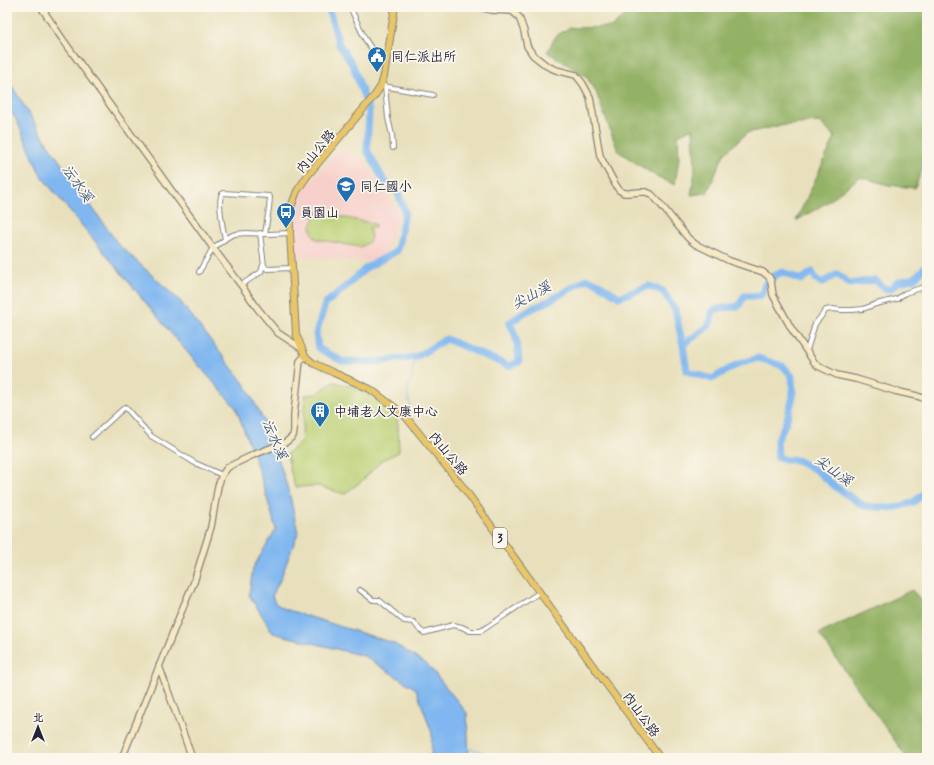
<svg xmlns="http://www.w3.org/2000/svg" width="934" height="765" font-family="Mynerve,'LXGW WenKai TC',sans-serif">
<style>
.built{fill:#f7d0cb}
.green{fill:#bbd074;stroke:#6e7958}
.forest{fill:#94b266;stroke:#5b6a50}
.water{fill:#80b7f0;stroke:#516c96}
.lines{fill:none;stroke-linecap:round;stroke-linejoin:round}
.stream{stroke:#80b7f0;stroke-width:1}
.river{stroke:#80b7f0;stroke-width:7}
.street-casing{stroke:#85817c;stroke-width:6}
.secondary-casing{stroke:#85817c;stroke-width:8}
.primary-casing{stroke:#85817c;stroke-width:8}
.street{stroke:#fff;stroke-width:4}
.secondary{stroke:#f6e9c3;stroke-width:5.5}
.primary{stroke:#e9c769;stroke-width:6}
.labels{text-anchor:middle;stroke-width:3.5;stroke-linejoin:round;paint-order:stroke}
.shield{fill:#fbf7ec;stroke:#636270;stroke-width:1}
.shield-label{font-size:12px;font-weight:bold;fill:#22223b}
.poi-label{font-size:13px;fill:#22223b;stroke:#fbf7ec;text-anchor:start}
.street-label{font-size:13px;fill:#22223b;stroke:#fbf7ec}
.water-label{font-size:14px;font-style:italic;fill:#43567a;stroke:#fbf7ec}
</style>
<rect width="100%" height="100%" fill="#fbf7ec"/>
<filter id="ink" filterUnits="userSpaceOnUse"><feTurbulence type="fractalNoise" baseFrequency=".025" numOctaves="2"/><feDisplacementMap in="SourceGraphic" scale="8" xChannelSelector="R" yChannelSelector="G"/><feConvolveMatrix kernelMatrix="1 2 1 2 8 2 1 2 1" color-interpolation-filters="sRGB"/></filter>
<filter id="wash" filterUnits="userSpaceOnUse"><feTurbulence type="fractalNoise" baseFrequency=".012" numOctaves="4" result="noise"/><feDisplacementMap in="SourceGraphic" scale="16" xChannelSelector="R" yChannelSelector="G"/><feGaussianBlur stdDeviation="0.9" result="paint"/><feColorMatrix in="noise" values="0 0 0 0 0 0 0 0 0 0 0 0 0 0 0 0 0 1.4 0 .05"/><feComposite in="paint" operator="in"/></filter>
<g filter="url(#wash)">
<rect width="100%" height="100%" fill="#e8e0bc"/>
<path class="built" d="M340 147 365 162 399 211 398 217 385 258 372 262 297 256 295 227 296 210 300 195Z"/>
<path class="green" d="M313 211 375 224V228L369 227C372 239 372 242 360 247L316 239C311 230 308 226 316 218L311 216Z
M334 382C359 387 376 397 396 412L398 425 399 452 382 460 362 481 344 494 318 486 295 487 290 469 287 454 301 442 303 425 305 395 316 394Z"/>
<path class="forest" d="M647 7H927V155L915 188 889 185 860 177 826 203 796 221 835 137 819 122 778 126 747 133 724 154 707 193 691 195 695 171 693 128 678 135 679 157 675 185 654 175 618 151 596 92 586 76 547 52 556 36 569 28 612 27 629 12Z
M912 590 927 607V758H907L819 634Z"/>
<path class="water" d="M7 78 49 146 118 244 180 301 246 386 271 435 290 496 298 533 280 580 272 596 275 603 285 609 393 643 428 665 467 713 469 758H431L432 733 416 689 364 656 273 633 249 595 253 568 276 529 260 474 236 408 175 338 41 176 17 121 7 105Z"/>
<g class="lines">
<path class="stream" d="M412 411 407 394 416 357
M468 748 486 753 498 758"/>
<path class="river" d="M328 7 339 44 353 66 369 111 367 150 383 179 398 193 405 212 397 251 366 268 350 283 325 304 316 334 318 348 342 361 375 362 416 357 446 339 509 366 519 362C518 349 517 334 509 323L527 311 549 301 587 279 599 284 619 297 649 286 663 291 675 310 683 345 687 371 712 379 738 364 758 358 783 366 792 376 793 397 786 422 777 441 778 457 786 460H797L816 470 837 488 864 506 894 508 912 503 927 491
M683 345 706 328 711 321 712 312 716 309 739 306 744 296H758L762 294 765 284 776 275 783 272 801 280 812 272 816 279 822 283 837 274 850 284 875 280 885 289H890L898 282 915 278 924 268 927 265"/>
</g>
</g>
<g filter="url(#ink)">
<g class="lines">
<g class="street-casing">
<path id="street" d="M350 7 365 39 371 48 385 65
M383 86 433 95
M385 86 388 118 392 135 393 148
M260 233 264 266 267 269 292 268
M225 239C223 229 217 201 222 194L224 193 269 196 270 197 269 208 265 234
M199 272 213 248 228 237 235 234 246 233 269 234 290 233
M241 285 261 272 263 265
M807 350 815 324 826 310 832 309 841 310H852L863 309 876 304 897 299 905 293 927 286
M92 437 125 407 151 436 195 463 222 475
M360 590 373 600H379L404 621 414 622 419 629 424 633 453 625 462 627 470 631H481L540 592"/>
</g>
<g class="secondary-casing">
<path id="secondary" d="M41 7 61 37 213 248 241 285 258 309 278 333 301 348
M480 7 491 10 512 11 519 17 524 31 527 46 533 55 547 66 556 70 576 75 583 84 590 97 600 156 615 184 619 190 624 193H629L640 192H646L651 194 657 200 688 238 695 244 730 261 763 272 769 277 771 281 773 295 791 328 814 362 818 366 837 375 856 379 895 391 917 396 923 398 927 402
M159 666 192 758
M122 758 184 605 194 582 211 527 218 486 222 475 228 467 253 455 286 442 293 436 294 431V414L300 361 305 356"/>
</g>
<g class="primary-casing">
<path id="primary" d="M395 7 384 76 381 86 375 95 308 175 297 191 291 207 290 220V233L296 334 305 356 313 363 334 373 370 389 398 410 405 416 463 487 660 758"/>
</g>
<use href="#street" class="street"/>
<use href="#secondary" class="secondary"/>
<use href="#primary" class="primary"/>
</g>
</g>
<defs>
<g id="civic-pin" transform="scale(1)"><path d="M0 17L-7.5 6A9.5 9.5 0 1 1 7.5 6Z" fill="#1f6fb2" stroke="#fbf7ec"/><path d="M-.6-6.5H3V-4.5H.6V-3L4-1V1h2V6H-6V1h2V-1L-.6-3ZM-1.2 2.5V6h2.4V2.5Z" fill="#fff"/></g>
<g id="school-pin" transform="scale(1)"><path d="M0 17L-7.5 6A9.5 9.5 0 1 1 7.5 6Z" fill="#1f6fb2" stroke="#fbf7ec"/><path d="M0-5L7-2L0 1L-7-2ZM-4 1L0 2.5L4 1V4Q0 6-4 4Z" fill="#fff"/></g>
<g id="bus-pin" transform="scale(1)"><path d="M0 17L-7.5 6A9.5 9.5 0 1 1 7.5 6Z" fill="#1f6fb2" stroke="#fbf7ec"/><path d="M-5-6H5V4H4V6H2V4H-2V6H-4V4H-5ZM-3.5-4V0h7V-4ZM-3.5 1.2v1.5H-2V1.2ZM2 1.2v1.5H3.5V1.2Z" fill="#fff"/></g>
<g id="building-pin" transform="scale(1)"><path d="M0 17L-7.5 6A9.5 9.5 0 1 1 7.5 6Z" fill="#1f6fb2" stroke="#fbf7ec"/><path d="M-4-6H4V6H1V3H-1V6H-4ZM-2.5-4.3h1.7v1.8h-1.7ZM.8-4.3h1.7v1.8H.8ZM-2.5-1h1.7V.8h-1.7ZM.8-1h1.7V.8H.8Z" fill="#fff"/></g>
</defs>
<g fill-rule="evenodd">
<use href="#civic-pin" x="377" y="56"/>
<use href="#school-pin" x="346" y="186"/>
<use href="#bus-pin" x="286" y="212"/>
<use href="#building-pin" x="320" y="411"/>
</g>
<g class="labels">
<rect class="shield" x="493" y="528" width="14" height="20" rx="3"/>
<g class="shield-label">
<text x="500" y="542">3</text>
</g>
<g class="poi-label">
<text x="391" y="61">同仁派出所</text>
<text x="360" y="191">同仁國小</text>
<text x="300" y="217">員園山</text>
<text x="334" y="416">中埔老人文康中心</text>
</g>
<g class="street-label">
<text transform="translate(315 151) rotate(-50)" y="5">內山公路</text>
<text transform="translate(449 453) rotate(50)" y="5">內山公路</text>
<text transform="translate(642 714) rotate(54)" y="5">內山公路</text>
</g>
<g class="water-label">
<text transform="translate(78 183) rotate(55)" y="5">沄水溪</text>
<text transform="translate(531 295) rotate(-29)" y="5">尖山溪</text>
<text transform="translate(275 439) rotate(67)" y="5">沄水溪</text>
<text transform="translate(834 470) rotate(36)" y="5">尖山溪</text>
</g>
</g>
<rect width="934" height="765" fill="none" stroke="#fbf7ec" stroke-width="24"/>
<g transform="translate(38 727)" stroke="#fbf7ec" stroke-width="3" paint-order="stroke">
<path d="M0-3L7 15L0 10L-7 15Z" fill="#22223b"/>
<text y="-6" font-size="11" font-weight="bold" text-anchor="middle" fill="#22223b">北</text>
</g>
</svg>
